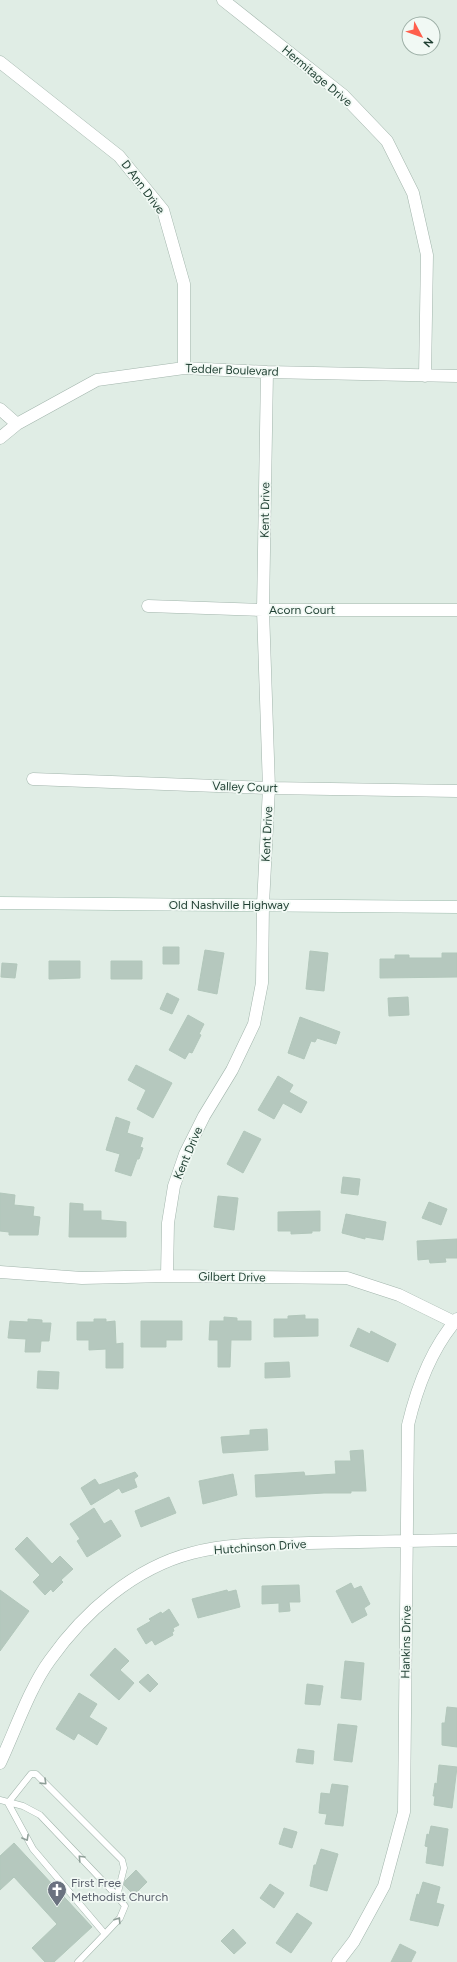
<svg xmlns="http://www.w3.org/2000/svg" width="457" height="1962" font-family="Figtree,sans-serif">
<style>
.building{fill:#b5c8be;stroke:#b2c7bb}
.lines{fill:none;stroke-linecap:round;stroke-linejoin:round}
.service-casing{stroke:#a2b5ac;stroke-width:7}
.minor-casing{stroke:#a2b5ac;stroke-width:13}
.secondary-casing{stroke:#9dbaac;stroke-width:13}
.service{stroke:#fff;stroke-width:6}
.minor{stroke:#fff;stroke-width:12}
.secondary{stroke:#fff;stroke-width:12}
.oneway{stroke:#8f9f98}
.labels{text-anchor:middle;stroke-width:3.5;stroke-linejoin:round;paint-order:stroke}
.street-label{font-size:12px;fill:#1f3f32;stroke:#f1f9f4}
.worship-label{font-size:12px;fill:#5b616d;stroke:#f1f9f4;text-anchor:start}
</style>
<rect width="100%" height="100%" fill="#e0ede5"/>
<path class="building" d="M163 947H179V964H163Z
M205 950 224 953 217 994 198 990Z
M310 951 328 953 324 991 306 989Z
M442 953H457V977L380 978V959H395V955H409V958H442Z
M49 961H80V978L49 979Z
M111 961H142V979H111Z
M2 963 17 964 15 978 1 977Z
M167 993 179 999 172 1014 160 1009Z
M408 997 409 1015 389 1016 388 998Z
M188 1015 204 1024 199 1034 201 1035 192 1053 189 1052 185 1059 169 1050Z
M300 1017 340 1032 336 1044 317 1038 315 1042 311 1041 304 1059 288 1053Z
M136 1065 172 1083 153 1118 137 1109 146 1090 128 1080Z
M278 1076 293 1085 289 1092 307 1102 301 1113 283 1103 274 1119 258 1110Z
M116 1117 130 1122 127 1133 143 1138 140 1147 143 1148 139 1159H137L131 1176 115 1171 120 1154 106 1150Z
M244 1131 261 1139 243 1173 227 1164Z
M343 1177 360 1179 358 1195 341 1193Z
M0 1193 15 1195 14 1205 34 1207 33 1216 40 1217 38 1235H9V1232L0 1231Z
M218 1196 238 1198 234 1230 214 1227Z
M429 1202 447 1209 441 1225 422 1218Z
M70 1203 83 1204V1211H101V1220L126 1222V1237H69Z
M320 1211V1231H312V1233L291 1234V1231H278V1212Z
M346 1214 386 1222 383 1240 365 1237V1239L342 1233Z
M457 1239V1258H445L446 1262 430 1263 429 1259 418 1260 417 1241Z
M305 1315V1319H318V1336L274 1337V1319H288V1316Z
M224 1317 237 1318V1321H251V1340H231L230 1367H218V1340H209L210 1321H224Z
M28 1319 42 1320V1323H51L49 1341H41L40 1352H25L26 1339 8 1338 10 1321 28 1322Z
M94 1319H106V1322L115 1321 116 1344 123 1343V1368H106V1349L89 1350V1340H77V1322H94Z
M141 1321H182V1340H166V1347H141Z
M358 1328 370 1334 371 1331 396 1344 388 1362 350 1346Z
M289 1362 290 1377 265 1378V1363Z
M38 1371 59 1372 58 1389 37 1388Z
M267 1429 268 1450 223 1453 221 1437 250 1435V1430Z
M363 1450 366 1491H351V1493H324L256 1497 255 1475 304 1472 305 1476 336 1474 335 1461H351L350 1451Z
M135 1472 138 1476 134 1479 137 1487 122 1493 119 1488 91 1505 81 1488 95 1479 99 1485Z
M233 1474 237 1495 203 1504 199 1481Z
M169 1497 176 1513 141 1527 135 1511Z
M94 1508 104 1524 111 1520 121 1536 87 1557 77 1541 80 1539 70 1524Z
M27 1537 52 1564 60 1556 73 1569 61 1580 63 1582 53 1592 51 1589 45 1595 33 1582 40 1575 15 1549Z
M351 1583 354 1589 361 1586 370 1604 364 1608 367 1615 352 1623 336 1591Z
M299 1585 300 1602H289L290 1611 279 1612V1603L262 1604V1586Z
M0 1590 29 1611 0 1651Z
M227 1590 228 1592 236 1590 240 1607 198 1618 192 1599Z
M169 1609 179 1625 173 1628 174 1631 172 1632 173 1635 155 1645 152 1640 146 1644 137 1629 151 1621 149 1619 161 1612 162 1614Z
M115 1648 129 1661 120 1670 134 1683 119 1700 90 1675Z
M345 1661 364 1663 361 1700 341 1698Z
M148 1674 158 1684 150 1692 139 1682Z
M307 1684 323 1686 320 1705 305 1704Z
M79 1693 97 1704 89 1717 107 1728 97 1745 78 1733 74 1740 56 1729Z
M447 1707 457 1708V1747L442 1745V1723H445Z
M338 1724 357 1726 352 1762 334 1760Z
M298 1749 314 1751 313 1764 296 1762Z
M439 1765 457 1767 452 1808 434 1805 435 1796H433L435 1783 437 1784Z
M332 1784 348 1786 343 1826 325 1824 327 1814 319 1813 321 1793 330 1794Z
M431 1826 448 1829 443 1866 426 1863 428 1847 425 1846 427 1834 429 1835Z
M284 1828 297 1832 292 1848 279 1844Z
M14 1843 92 1927 54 1962H45L32 1948 57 1924 14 1877 0 1890V1856Z
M321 1849 338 1854 327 1891 310 1886 314 1865H316Z
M136 1870 147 1882 134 1895 124 1885 125 1881Z
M423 1882 440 1887 436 1903 444 1905 438 1926 410 1920 417 1894 419 1895Z
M270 1884 284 1893 274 1908 260 1898Z
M297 1913 312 1923 291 1953 276 1943Z
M233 1929 246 1943 234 1954 221 1941Z
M400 1944 416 1952 411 1962H391Z"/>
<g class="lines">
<g class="service-casing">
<path id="service" d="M0 1800 23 1806 40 1815 117 1896 124 1868 122 1860 36 1774H31L8 1803
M8 1803 33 1849 105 1934 120 1918 125 1906 117 1896
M78 1962 105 1934"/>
</g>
<g class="minor-casing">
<path id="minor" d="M223 0 343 95 387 141 413 193 427 255 425 376
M0 62 119 156 163 210 184 284V368
M0 409 17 424
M0 438 17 424 97 380 184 368 267 372 457 376
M148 606 263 610H457
M33 779 269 788 457 791
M0 1272 82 1278 167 1276 347 1278 399 1295 454 1322
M167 1276 168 1223 174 1186 185 1154 204 1116 232 1070 254 1024 262 983 263 904 269 788 263 610 267 372
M0 1763C15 1731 30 1687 50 1660 84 1612 134 1568 192 1553 229 1543 271 1544 309 1543 358 1542 408 1541 457 1540
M338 1962 354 1941 384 1886 404 1812 408 1425C417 1387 431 1349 457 1319"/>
</g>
<g class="secondary-casing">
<path id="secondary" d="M0 903 457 907"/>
</g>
<use href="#service" class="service"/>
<use href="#minor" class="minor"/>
<use href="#secondary" class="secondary"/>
</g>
<defs><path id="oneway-chevron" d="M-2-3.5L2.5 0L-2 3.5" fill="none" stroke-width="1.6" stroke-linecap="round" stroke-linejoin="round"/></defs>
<g class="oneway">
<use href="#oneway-chevron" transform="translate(44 1782) rotate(44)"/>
<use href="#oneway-chevron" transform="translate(26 1838) rotate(61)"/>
<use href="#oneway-chevron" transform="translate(81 1858) rotate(-133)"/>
<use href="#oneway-chevron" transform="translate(118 1920) rotate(-57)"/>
</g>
<defs>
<g id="church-pin" transform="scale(1)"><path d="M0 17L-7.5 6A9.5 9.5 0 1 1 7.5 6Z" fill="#6b7280" stroke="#f1f9f4"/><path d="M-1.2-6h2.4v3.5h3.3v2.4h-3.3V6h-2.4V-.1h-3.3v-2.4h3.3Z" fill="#fff"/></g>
</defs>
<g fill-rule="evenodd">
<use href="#church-pin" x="57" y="1890"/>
</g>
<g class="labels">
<g class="street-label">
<text transform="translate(317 76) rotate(40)" y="4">Hermitage Drive</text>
<text transform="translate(143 187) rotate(53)" y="4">D Ann Drive</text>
<text transform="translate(232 370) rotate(2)" y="4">Tedder Boulevard</text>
<text transform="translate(265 510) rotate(-89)" y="4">Kent Drive</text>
<text x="302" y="614">Acorn Court</text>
<text transform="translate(245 787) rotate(2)" y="4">Valley Court</text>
<text transform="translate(267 834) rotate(-87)" y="4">Kent Drive</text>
<text x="229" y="909">Old Nashville Highway</text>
<text transform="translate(188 1153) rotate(-67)" y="4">Kent Drive</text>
<text transform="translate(232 1277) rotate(1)" y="4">Gilbert Drive</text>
<text transform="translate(260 1547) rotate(-4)" y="4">Hutchinson Drive</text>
<text transform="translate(406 1642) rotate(-89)" y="4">Hankins Drive</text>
</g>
<g class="worship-label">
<text x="71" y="1887">First Free<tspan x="71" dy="14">Methodist Church</tspan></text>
</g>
</g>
<g transform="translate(421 36) rotate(131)"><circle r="19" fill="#f1f9f4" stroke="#9dafa6"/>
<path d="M0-3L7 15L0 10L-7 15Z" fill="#ff5f4c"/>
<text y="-6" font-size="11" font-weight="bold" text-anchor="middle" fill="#1f3f32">N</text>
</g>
</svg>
